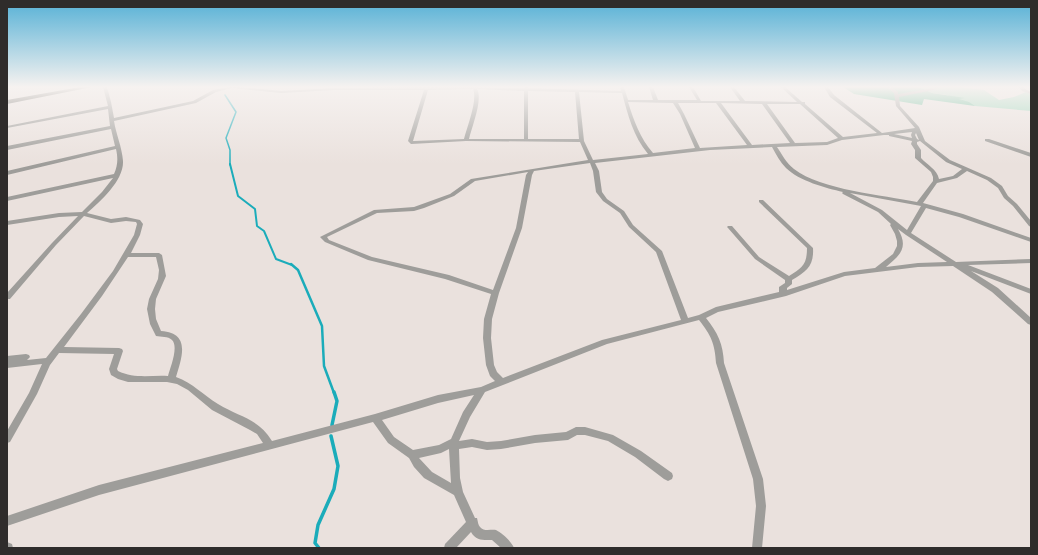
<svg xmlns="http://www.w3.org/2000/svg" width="1038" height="555" font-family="Poppins,sans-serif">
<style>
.green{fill:#92d4b5}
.forest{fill:#52b58c}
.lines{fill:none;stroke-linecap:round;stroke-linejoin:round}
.stream-far3{stroke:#1bacba;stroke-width:1.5}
.stream-far2{stroke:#1bacba;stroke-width:2}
.stream-far1{stroke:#1bacba;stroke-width:2.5}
.stream{stroke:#1bacba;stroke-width:3.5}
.minor{fill:#9e9d9a;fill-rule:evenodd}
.highway{fill:#525049;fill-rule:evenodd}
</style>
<rect width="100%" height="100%" fill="#eae1dd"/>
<path class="green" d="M919 87H960L984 90 999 100 1014 97 1026 92 1031 94V111L975 106 947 95 932 93Z"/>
<path class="forest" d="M843 87H919L932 93 965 98 959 99 969 102 975 106 924 99 922 105 854 94Z"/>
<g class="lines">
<path class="stream-far3" d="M225 95 236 112 226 138 230 150V165"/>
<path class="stream-far2" d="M230 164 238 196 255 209 257 226 264 231 276 259 292 265"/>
<path class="stream-far1" d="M291 264 298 270 322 326 324 366 334 393"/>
<path class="stream" d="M332 425 337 401 334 392
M319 548 315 543 318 525 334 489 338 466 331 436"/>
<path class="minor" d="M103 87H107L111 102 114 118 193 101 213 90 228 87H240L281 91 334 88 425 87 524 88V87H528V88L621 91 620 87H624L628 100H653L649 87H653L658 100H697L689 87H693L701 101H740L730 87H734L745 101 797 102 781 87H785L802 102H805V104L843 137 877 133 830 97 824 87H828L834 95 882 133 915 128 896 106 894 93 887 87H891L898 92V94L939 87 938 88 933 90 899 97 900 106 919 127 925 141 950 160 991 178 1002 186 1008 196 1017 204 1031 221V227L1029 226 1013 206 1004 198 998 188 987 180 967 171 957 178 937 183 923 203 963 214 1031 238V242L959 217 926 208 911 233 956 262 1031 259V263L968 265 1031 289V294L971 271 998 288 1031 318V325L1028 324 992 292 953 266 918 267 845 276 786 296 718 312 706 318C718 333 723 344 724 363L763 479 766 506 762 548H752L756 506 753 479 716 363C715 344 711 335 699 320L607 344 485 392 470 417 459 441 472 439 487 442 501 441 535 435 566 432 576 427H585L613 435 641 451 672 473 673 476 672 479 668 481 664 479 635 457 608 441 585 435H577L568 440 535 443 501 449 487 450 472 447 459 449 460 478 463 492 475 518H477C478 522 478 525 480 527 484 532 491 529 496 530 502 533 512 542 514 548H501L492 540C483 540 476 541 471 532L456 548H444L445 544 466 522 454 495 424 478 414 467 409 458 388 443 373 422 99 495 7 526V516L99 485 263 443 257 434 250 430 212 410 188 390 177 384 167 382H128L118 379 111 375 109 369 114 354 59 353 50 365 37 394 10 442 7 443V431L29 393 42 364 7 368V356L26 354 29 355 30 357 27 360 46 358 81 314 113 271 134 235 137 224 136 222 126 221 111 223 84 216 56 245 10 299H7V293L52 243 78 216 59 217 7 225V221L59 213 82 212 102 192 113 178 7 201V197L114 174C118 165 118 158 116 149L7 175V171L115 146 111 129 7 150V146L110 126 108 109 7 128V126L108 106ZM232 88 281 93 334 90H424L408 141 411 144 466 141 580 142 588 160 471 179 450 194 414 207 374 210 320 237 325 242 368 260 445 279 491 294 484 319 483 338 486 365 490 376 495 381 481 387 438 395 375 414 272 441C258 418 239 417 218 404 203 395 193 383 176 377 182 357 191 333 161 331L156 319 155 309 156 299 166 276 162 255 159 253H131L140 235 143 224 140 220 126 217 111 219 87 213C101 201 124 180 123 161 122 147 116 134 114 121L196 103 216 92ZM473 89C478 100 467 127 464 139L414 141H413L428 90ZM477 89 524 91V139H469C472 126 483 100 477 89ZM528 91 575 92 579 139H528ZM579 92 622 93C628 115 633 136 648 154L593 160 584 141ZM628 102 673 103 680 114 695 148 653 153C640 138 634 121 628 102ZM678 103H716L747 145 700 148 684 114ZM721 103 762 104 790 143 752 145ZM767 104H800L838 138 827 142 795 143ZM912 132 911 135 912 138 894 134ZM916 133 919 140 917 139 915 135ZM884 135H889V136L912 141 911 144 915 150V158L931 172 933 177V181L917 202C883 195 821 190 794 169 786 163 782 154 777 147L827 145 842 140ZM920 141 946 162 962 169 953 176 939 179C937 169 927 165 921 158V150L917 144V142ZM772 147C776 154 780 162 786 168 799 181 826 188 843 192L842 193 843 194 878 212 891 224 890 225 895 234 897 241V246L893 254 875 268 844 272 787 290V288L792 284V280C807 271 814 266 813 248L763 200H759V202L807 248C807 265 802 268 789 276L759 257 732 226H728L727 227 728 228 755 259 785 280V283L779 287V292L716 307 699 315 688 318 662 251 633 225 624 211 607 199 602 192 599 171 595 163 710 150ZM590 163 593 171 596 192 603 201 620 213 629 227 656 252 681 320 602 340 503 378 497 372 494 365 491 338 492 319 499 293 522 228 532 175 534 171ZM528 172 526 175 516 228 493 290 449 275 372 257 329 240 327 237 377 213 414 211 424 208 454 196 475 181ZM850 193 921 206 907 230 882 210ZM898 229 906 235 947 262 918 263 886 267C900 255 909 248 898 229ZM128 257H156L159 270 158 279 149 299 147 309 150 324 156 336C161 337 168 336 172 340 179 347 170 368 168 376 151 375 134 379 118 371L117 369 123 351 122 349 119 348 64 347 102 296ZM474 395 463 412 451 439 439 445 413 450 394 437 382 420 438 403ZM449 449 451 483 432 472 419 458 441 453Z
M1019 87H1023L1025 89 1031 92V94L1022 91Z
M985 139H989L1031 153V157L985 141Z
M7 542 12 544 13 548H7Z"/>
<path class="highway" d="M80 87H92L7 104V100Z"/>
</g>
<linearGradient id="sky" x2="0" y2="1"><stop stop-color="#56b1d6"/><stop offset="0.53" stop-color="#f6f2f0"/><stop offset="1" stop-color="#f6f2f0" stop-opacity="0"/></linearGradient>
<rect width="1038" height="164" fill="url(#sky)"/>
<rect width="1038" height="555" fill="none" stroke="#2f2c2b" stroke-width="16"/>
</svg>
